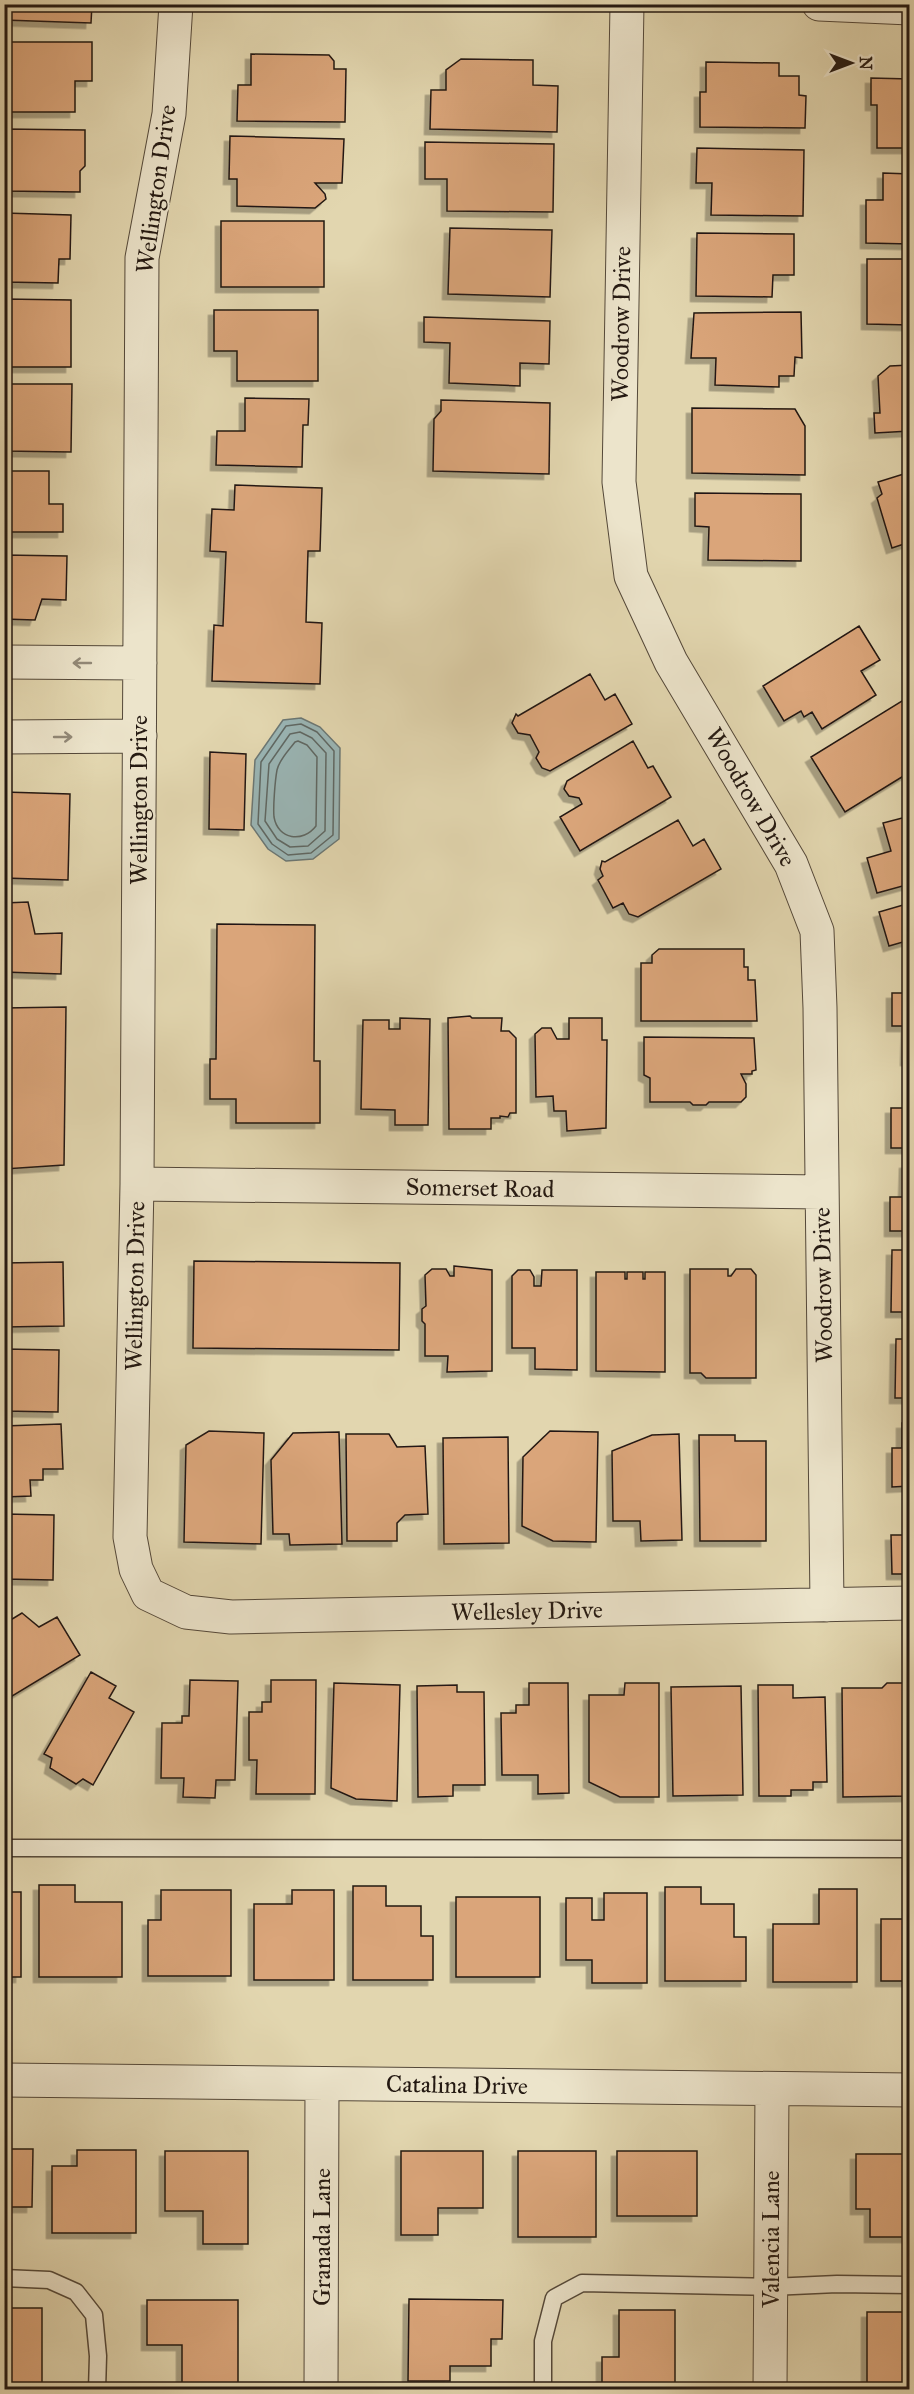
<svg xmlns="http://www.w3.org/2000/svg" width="914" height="2394" font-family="'IM FELL Great Primer',serif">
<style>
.water{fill:#9ab6b6;stroke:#6b7774;stroke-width:1.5}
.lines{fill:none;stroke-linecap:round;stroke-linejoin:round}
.shore{stroke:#5f6864;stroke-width:1.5}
.building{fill:#daa57a;stroke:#241912;stroke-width:1.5;filter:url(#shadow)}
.service-casing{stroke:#544839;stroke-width:19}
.minor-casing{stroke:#544839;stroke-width:35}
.service{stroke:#ece4cb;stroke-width:16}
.minor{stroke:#ece4cb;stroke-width:33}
.oneway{stroke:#928978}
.labels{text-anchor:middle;stroke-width:4.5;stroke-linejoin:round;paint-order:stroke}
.street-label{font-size:24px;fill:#241912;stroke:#ece4cb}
</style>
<defs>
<filter id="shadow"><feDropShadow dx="-5.5" dy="5.5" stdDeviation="0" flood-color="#0004"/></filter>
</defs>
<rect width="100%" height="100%" fill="#e2d6af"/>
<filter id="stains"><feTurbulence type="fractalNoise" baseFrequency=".00333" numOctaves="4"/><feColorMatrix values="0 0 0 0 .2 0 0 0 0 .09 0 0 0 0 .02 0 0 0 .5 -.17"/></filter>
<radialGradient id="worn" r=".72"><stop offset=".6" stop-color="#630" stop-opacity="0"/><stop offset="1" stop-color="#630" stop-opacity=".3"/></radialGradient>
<path class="water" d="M301 718 320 727 340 748 339 839 313 859 286 861 268 849 251 825 255 760 283 720Z"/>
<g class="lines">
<path class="shore" d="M301 724 317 732 334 751 333 835 311 853 288 855 272 844 258 824 261 762 286 726Z
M300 732 312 738 326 753 325 831 308 846 290 847 277 839 265 821 269 764 290 734Z
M298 741 307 745 317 757 316 826C303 843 278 840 274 817 273 807 275 781 277 770 279 760 289 750 295 742Z"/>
</g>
<path class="building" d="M4 4H92L91 23 4 20Z
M4 42H92V81H75V112H4Z
M251 54 329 55 334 61V69H346L345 122 237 121 238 85H251Z
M461 59 533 60V85L558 86 557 132 430 129 431 90H446V70Z
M706 62 779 63V76H799V95L806 96 805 128 700 127V92H706Z
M871 78 910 79V148H877V105H871Z
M4 129 85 130V166L80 171V192L4 191Z
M230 136 344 139 342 183H315L325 194 326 199 315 208 237 206V179H229Z
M425 142 554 144 553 212 447 211V179H425Z
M697 148 804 150 803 216 711 215 712 183H696Z
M883 173 910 174V244L866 243V200H883Z
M4 213 71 215 70 259H59L58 283 4 282Z
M221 221H324V287H221Z
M450 228 552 230 550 297 448 294Z
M697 233 794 234V275H773L772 297 696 296Z
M867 259H910V325L867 324Z
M4 299 71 300V367H4Z
M214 310H318V381H237V351H214Z
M801 312 802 358 795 357 794 376H779V387L715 385 716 358H691L694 313Z
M424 317 550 321 549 364 520 363V386L449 383 450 343 424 342Z
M910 365V431L875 433 874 413H880L878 376 890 366Z
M4 384H72L71 452 4 451Z
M245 398 309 399 308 425H303L302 467 216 465 217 431H245Z
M441 400 550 403 549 474 433 471 434 419 441 411Z
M692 408 795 409 805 426V475L692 473Z
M4 471H49V504H63V532H4Z
M910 472V542L892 548 877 498 882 494 878 482Z
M235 485 322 488 320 551H308L306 622 322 623 320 684 212 681 214 625 223 626 226 552 210 551 212 509 234 510Z
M695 493 801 494V561L708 560 709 527 695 526Z
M4 555 67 556 66 600 42 599 35 620 4 619Z
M859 626 880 660 861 671 876 695 822 729 812 712 804 717 801 711 784 721 763 686Z
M590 674 605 700 615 694 632 724 550 771 542 768 536 758 539 752 530 735 518 733 512 723 516 714 518 716Z
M910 696V772L845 812 811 757Z
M633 741 648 768 653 766 671 797 580 851 560 817 582 804 579 798 569 796 564 789 567 781Z
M210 752 246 754 244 830 209 829Z
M4 792 70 794 68 880 4 878Z
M910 816V884L877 893 867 858 891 851 883 823Z
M678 820 693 846 704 839 721 869 638 917 629 914 623 903 613 908 598 880 603 876 600 869 602 861 605 862Z
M28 902 35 934 62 933 61 974 4 972V903Z
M910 903V940L889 946 879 912Z
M217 924 315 925 314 1061H320V1123H236V1099H210V1059H216Z
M659 949H744V967H748V980H755L757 1021H641V963H652V955Z
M892 993H910V1060H906L907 1026H892Z
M66 1007 64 1165 4 1169V1008Z
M470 1016 472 1018H502L501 1031H509L516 1038V1113H510L508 1117 500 1116V1118H491V1129H449L448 1018Z
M400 1018 430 1019 428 1125H395V1110L361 1109 363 1020H389V1029H400Z
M569 1018H602V1040H607L606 1128 567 1131 566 1111H554L553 1096 536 1097 535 1034 542 1028H551L557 1039H569Z
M644 1037 754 1038 756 1070 752 1071V1074H741L746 1084V1097L741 1102H709L706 1105H693L690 1102H650V1078L644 1075Z
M909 1099 910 1148H891V1108H909Z
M905 1163H910V1231H890V1197H904Z
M892 1250H910V1312H891Z
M194 1261 400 1263 399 1350 193 1348Z
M63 1262 64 1326 4 1327V1263Z
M454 1266 492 1270V1371L447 1372 448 1356H425V1324L422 1321V1309L426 1306 425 1275 432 1269H446L450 1276H454Z
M690 1269H728V1276H731L736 1269H751L756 1275V1378H706L701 1373H690Z
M518 1270H530L534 1277V1286H541L542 1270H577V1370L535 1369V1348H512V1276Z
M596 1272H625V1279H627V1272H643V1279H645V1272H665V1372L596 1371Z
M896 1339H910V1398H895Z
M4 1349 59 1350 58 1412 4 1411Z
M902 1423H910V1486L892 1487V1448H902Z
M61 1424 63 1469H43V1480H30L31 1496 4 1497V1426Z
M209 1431 264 1433 261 1544 184 1542 186 1445Z
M550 1431 598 1432 596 1542 553 1541 522 1526 523 1457Z
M339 1432 342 1544 290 1545 289 1534H273L271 1460 293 1433Z
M346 1434H389L397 1447 425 1446 428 1514 405 1515 397 1523V1541H347Z
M679 1434 682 1540 641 1541 640 1521H613L612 1451 652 1435Z
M699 1435H735V1441H766V1541H700Z
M508 1437 509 1543 444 1544 443 1438Z
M4 1514 54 1515 53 1580 4 1579Z
M891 1535H910V1574H892Z
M22 1613 39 1627 57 1617 80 1655 4 1701V1624Z
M91 1672 116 1686 109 1698 134 1712 93 1785 83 1779 76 1784 50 1768 52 1758 44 1754Z
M190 1680 238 1681 235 1780H216L215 1798 183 1797 184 1778H161L162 1723H182V1716H189Z
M271 1680H316L315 1794H256L257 1760H249V1712H262V1702H271Z
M334 1683 400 1685 397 1801 356 1799 331 1788Z
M529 1683H568L569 1793 538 1794V1775H502L501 1713H516V1705H529Z
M625 1683H659V1797H620L589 1782V1695H624Z
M887 1683H910V1796L843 1797 842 1688H882Z
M457 1685V1692H484L485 1785H453V1796L418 1797 417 1686Z
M758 1685H793V1698L825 1697 827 1782H813V1790H791V1796H759Z
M741 1686 743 1795 673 1796 671 1687Z
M39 1885H75V1902H122V1977H39Z
M353 1886H386V1906H421V1936H433V1980H353Z
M665 1887H701V1904H734V1937H746V1981H665Z
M819 1889H857V1982H773V1924H819Z
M161 1890H231V1976H148V1920H161Z
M292 1890H334V1980H254V1904H292Z
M4 1892H21V1977H4Z
M604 1893H647V1983H592V1960H566V1898H592V1920H604Z
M456 1897H540V1977H456Z
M881 1919H910V1981H881Z
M4 2149H33L32 2207H4Z
M77 2150H136V2233H52V2166H77Z
M165 2151H248V2244H203V2211H165Z
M401 2151H483V2208H438V2235H401Z
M518 2151H596V2237H518Z
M617 2151H697V2216H617Z
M856 2154H910V2237H870V2209H856Z
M409 2299 503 2300 502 2339H491V2366H450V2381H408Z
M147 2300H238V2384H182V2345H147Z
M4 2308H42V2389H4Z
M619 2310H675V2390H602V2357H619Z
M867 2312H910V2390H867Z"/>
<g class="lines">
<g class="service-casing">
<path id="service" d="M4 1848 910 1849
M4 2278 49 2280 76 2292 94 2315 98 2356 97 2390
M543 2390V2341L554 2298 582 2283 771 2287 837 2284 910 2285"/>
</g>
<g class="minor-casing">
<path id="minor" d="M176 4 169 114 142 258 137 1184 130 1537 136 1569 148 1594 186 1612 231 1617 910 1603
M627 4 619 482 631 576 671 662 791 864 817 931 820 1008 827 1605
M819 4 910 8
M4 662 140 663
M4 737 140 736
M137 1184 822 1192
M4 2080 910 2090
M321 2390 322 2084
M770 2390 772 2089"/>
</g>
<use href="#service" class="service"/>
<use href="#minor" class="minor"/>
</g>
<defs><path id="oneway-shaft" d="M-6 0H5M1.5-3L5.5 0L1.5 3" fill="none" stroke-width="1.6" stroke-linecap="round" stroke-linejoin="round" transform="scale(1.5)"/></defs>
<g class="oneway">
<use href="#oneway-shaft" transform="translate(82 663) rotate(-180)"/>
<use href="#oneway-shaft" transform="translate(63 737)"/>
</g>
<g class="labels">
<g class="street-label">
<text transform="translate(156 189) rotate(-82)" y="8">Wellington Drive</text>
<text transform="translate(621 324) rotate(-89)" y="8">Woodrow Drive</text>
<text transform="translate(751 797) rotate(60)" y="8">Woodrow Drive</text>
<text transform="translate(139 800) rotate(-90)" y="8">Wellington Drive</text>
<text transform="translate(480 1188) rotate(1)" y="8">Somerset Road</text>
<text transform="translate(823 1285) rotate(-91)" y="8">Woodrow Drive</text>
<text transform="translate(135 1286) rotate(-89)" y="8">Wellington Drive</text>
<text transform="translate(527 1611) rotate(-1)" y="8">Wellesley Drive</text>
<text transform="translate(457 2085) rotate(1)" y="8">Catalina Drive</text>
<text transform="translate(322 2237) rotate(-90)" y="8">Granada Lane</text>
<text transform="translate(771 2239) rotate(-90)" y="8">Valencia Lane</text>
</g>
</g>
<rect width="914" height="2394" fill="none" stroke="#e2d6af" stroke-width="24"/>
<rect x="6" y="6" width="902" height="2382" fill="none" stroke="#241912" stroke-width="3"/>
<rect x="12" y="12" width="890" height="2370" fill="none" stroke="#241912" stroke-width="1.5"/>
<g transform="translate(851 63) rotate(90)" stroke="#ece4cb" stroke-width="4.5" paint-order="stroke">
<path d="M0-4.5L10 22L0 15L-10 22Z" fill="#241912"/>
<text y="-9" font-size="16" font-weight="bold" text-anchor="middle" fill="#241912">N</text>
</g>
<rect width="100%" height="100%" filter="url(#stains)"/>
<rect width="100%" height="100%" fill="url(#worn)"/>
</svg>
